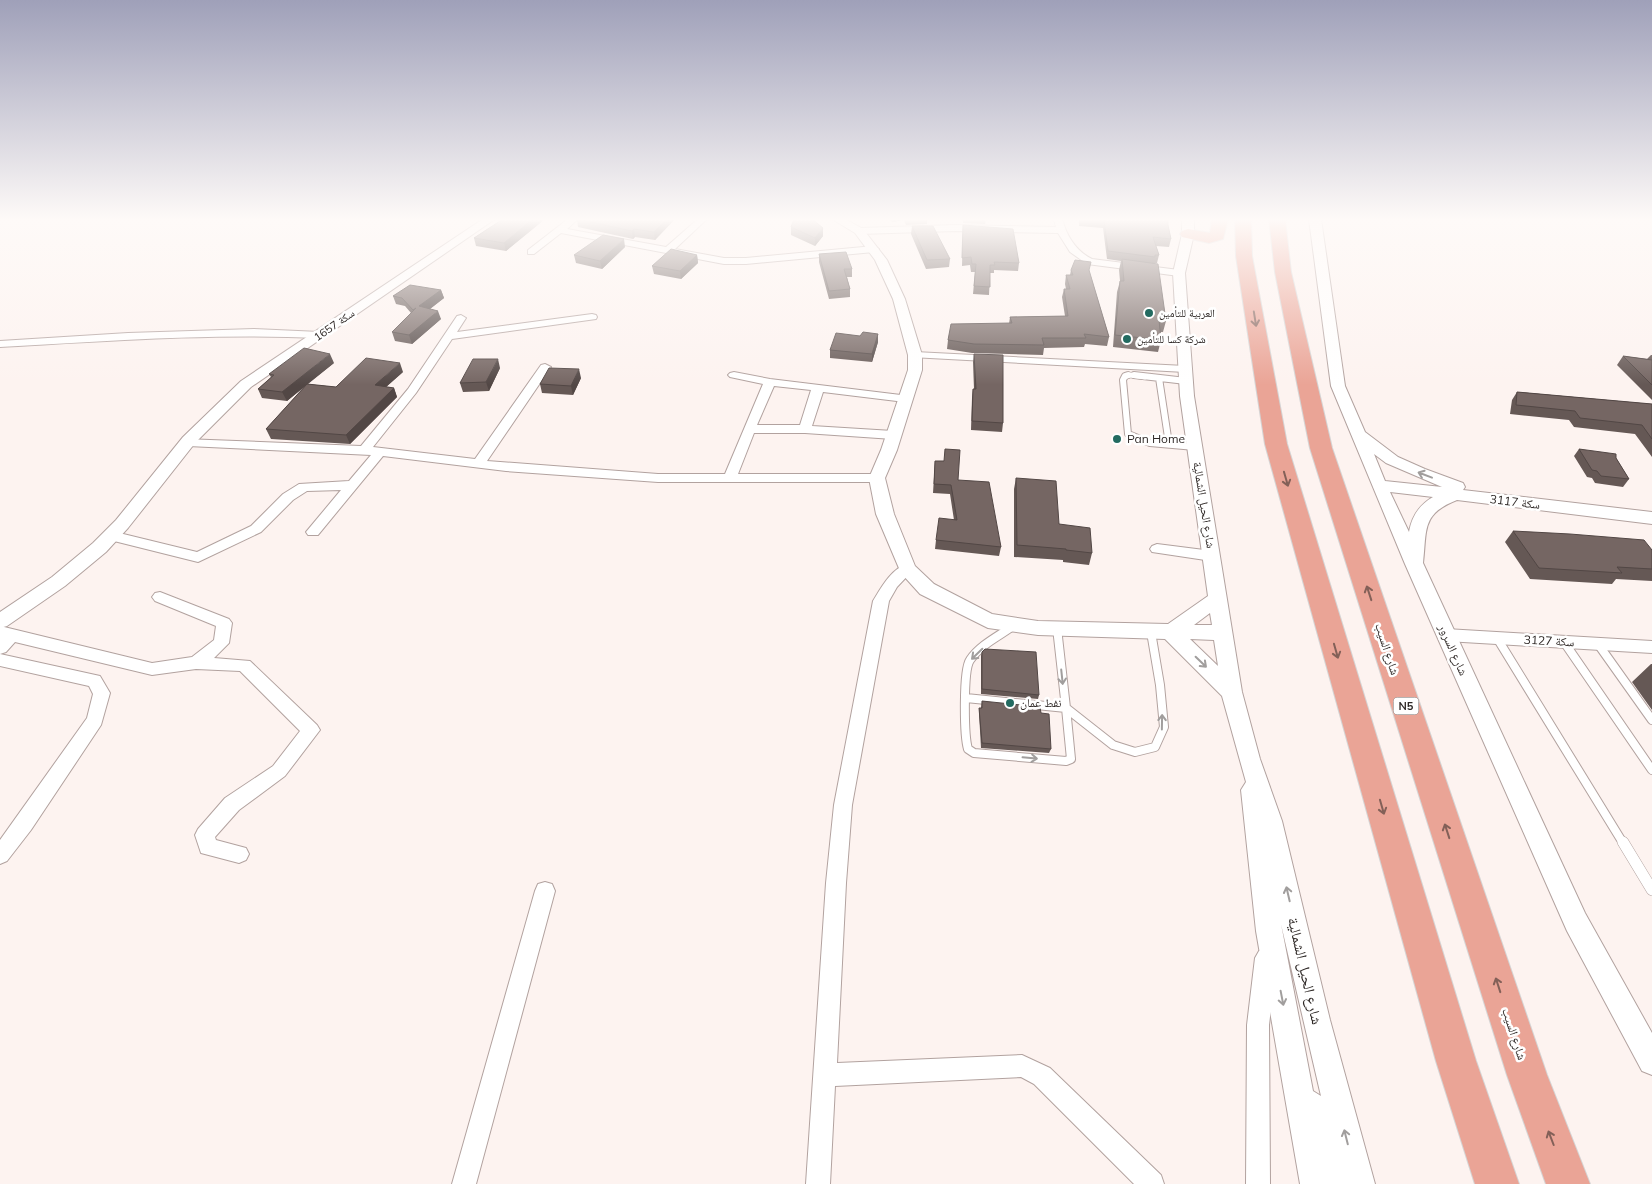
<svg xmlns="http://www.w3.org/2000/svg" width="1652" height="1184" font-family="Mulish,'Noto Naskh Arabic',sans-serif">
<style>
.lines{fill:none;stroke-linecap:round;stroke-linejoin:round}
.service-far3-casing{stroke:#b2a29f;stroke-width:6}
.service-far2-casing{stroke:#b2a29f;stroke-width:8}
.service-far1-casing{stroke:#b2a29f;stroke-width:10}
.service-casing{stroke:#b2a29f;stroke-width:12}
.minor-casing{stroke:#b2a29f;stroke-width:2}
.tertiary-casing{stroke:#b2a29f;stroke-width:2}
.trunk-casing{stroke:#d5d4d4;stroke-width:2}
.service-far3{stroke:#fff;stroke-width:5}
.service-far2{stroke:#fff;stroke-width:6}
.service-far1{stroke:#fff;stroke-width:8}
.service{stroke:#fff;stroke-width:11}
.minor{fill:#fff;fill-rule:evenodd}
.tertiary{fill:#fff;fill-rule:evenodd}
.trunk{fill:#eaa496;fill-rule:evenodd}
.wall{fill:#655855}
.shaded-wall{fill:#524745}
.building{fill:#756663;stroke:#524745}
.oneway{stroke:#836058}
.oneway2{stroke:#a19e9d}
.poi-dot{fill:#236b61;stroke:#fff;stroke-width:2}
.labels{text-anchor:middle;stroke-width:5;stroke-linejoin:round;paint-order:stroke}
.far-poi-label{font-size:11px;fill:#2e2826;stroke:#fff;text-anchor:start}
.far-street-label{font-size:11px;fill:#2e2826;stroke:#fff}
.shield{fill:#fff;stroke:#6d6867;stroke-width:1}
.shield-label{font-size:11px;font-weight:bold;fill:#2e2826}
.poi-label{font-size:12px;fill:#2e2826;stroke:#fff;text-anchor:start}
.street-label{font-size:12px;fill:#2e2826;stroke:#fff}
.near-street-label{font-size:15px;fill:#2e2826;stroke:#fff}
</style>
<rect width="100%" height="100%" fill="#fdf3f0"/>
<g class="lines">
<g class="service-far3-casing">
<path id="service-far3" d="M1125 377 1130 375 1145 377"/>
</g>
<g class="service-far2-casing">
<path id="service-far2" d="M1128 375 1125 376 1123 380 1128 434 1150 443 1195 447
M1134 375 1186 381
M1159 378 1169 444"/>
</g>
<g class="service-far1-casing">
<path id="service-far1" d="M1057 628 1066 708 1113 745 1135 752 1155 747 1164 727 1160 685 1151 632
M1497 638 1623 843
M1564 642 1652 770
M1598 644 1652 720
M966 698 1066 708 1071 759 1066 761 974 753 968 749C964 736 963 670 970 660 980 645 999 636 1013 626"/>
</g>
<g class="service-casing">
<path id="service" d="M1623 842 1652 890"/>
</g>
<g class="minor-casing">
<path id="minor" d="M568 219H578L567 229 666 247 698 219H707L675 249 724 258H746L874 246 879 249 874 252 746 264H724L561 233 534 254H528V250Z
M1054 219H1062C1067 237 1076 251 1092 259L1179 270 1184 273 1179 276 1087 264 1070 252 1058 233 955 231 859 234 854 231 859 228 955 225 1056 227Z
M592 314 596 315 597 317 596 319 452 339 416 393 373 447 475 459 541 365 545 364 551 367 487 461 658 474H725L763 384 730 377 728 375 730 373 734 372 770 379 909 396 911 398 909 400 905 402 823 392 812 426 893 431 899 435 893 439 805 433H754L738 474H877L884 478 877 482H658L506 471 383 456 318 535H308L306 532 341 490 307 491 293 500 261 532 198 562 106 539 104 536 106 533 111 531 197 552 251 526 283 494 299 484 349 481 371 455 188 446 184 445 182 442 184 439 361 446 408 389 457 316 461 315 466 318 457 332ZM774 386 811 390 800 425H757Z
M254 329 320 332 325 335 320 338C213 333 107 341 0 347V341L128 333Z
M915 352 1185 366 1191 369 1185 372 911 357 909 355 911 353Z
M1157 544 1212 551 1217 553 1219 556 1217 559 1212 561 1152 552 1150 549 1152 546Z
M907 564 912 565 914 569 897 587 889 601 852 805 846 883 837 1063 1022 1055 1050 1068 1161 1175 1164 1184H1134L1034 1084 1021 1077 835 1086 830 1184H806L826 883 834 805 873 601C881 588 891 569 907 564Z
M160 592 229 619 232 623 229 643 214 658 250 661 317 725 320 730 285 776 239 810 215 837 216 840 246 848 249 854 246 860 239 863 201 853 195 835 198 829 225 798 273 766 300 731 240 671 196 669 152 675 15 642 6 652 0 654 100 676 110 693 101 725 31 830 7 861 0 864V840L87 718 93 694 89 686 0 666V626L152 663 192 657 214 640 216 626 155 601 152 597 155 593Z
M1446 629 1652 641V653L1446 641 1440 639 1438 635 1440 631Z
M545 882 552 884 555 891 476 1184H452L535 891 538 884Z
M1266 948 1273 951 1277 958 1269 1025 1270 1184H1246L1247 1025 1255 958 1259 951Z"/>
</g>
<g class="tertiary-casing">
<path id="tertiary" d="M483 219H495L251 387 195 443 128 528 106 552 65 586 7 626 0 628V612L52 577 93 543 116 520 183 437 241 381Z
M832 219H845L863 229 887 260 905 299 922 355V370L897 450 885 478 894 514 915 566 934 584 992 614 1038 621 1168 624 1208 596 1180 396 1173 273 1182 234V219H1194V234L1185 273 1194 396 1242 692 1260 759 1282 821 1330 1020 1375 1184H1300L1256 931 1241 790 1246 782 1222 696 1165 639 1038 635 988 628 920 594 901 573 876 514 869 478 881 450 908 370V355L893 299 875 260 855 233ZM1210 613 1212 625H1194ZM1190 639 1214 640 1218 666ZM1281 924 1321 1096 1313 1091Z
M1309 219H1321L1345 386 1365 432 1398 457 1425 469 1463 483 1465 487 1463 490 1652 512V524L1457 500C1421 514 1427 530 1423 563L1585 913 1652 1033V1075L1642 1071 1567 931 1405 564 1331 386ZM1374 454 1386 463 1442 487 1385 481ZM1390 492 1433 497C1419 505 1412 516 1409 532Z"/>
</g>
<g class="trunk-casing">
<path id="trunk" d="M1212 219H1228L1223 239 1209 243 1182 237 1180 234 1182 231 1188 229 1210 233Z
M1235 219H1251L1252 256 1287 444 1476 1061 1519 1184H1475L1436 1061 1265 444 1236 256Z
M1269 219H1285L1291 272 1332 448 1547 1075 1590 1184H1546L1507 1075 1310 448 1275 272Z"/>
</g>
<use href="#service-far3" class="service-far3"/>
<use href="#service-far2" class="service-far2"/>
<use href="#service-far1" class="service-far1"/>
<use href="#service" class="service"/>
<use href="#minor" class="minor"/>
<use href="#tertiary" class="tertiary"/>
<use href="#trunk" class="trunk"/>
</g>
<path class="wall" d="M503 219H545L506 251 476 246 474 238Z
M577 219H675L655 240 635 237 633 239 578 227Z
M890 219H927V224L906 225 904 220 892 222Z
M963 219H986L985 224 963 223Z
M1079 219H1168V225L1171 239 1169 247 1156 246 1159 255 1157 263H1154L1166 321 1163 332H1160L1161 340 1158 352 1113 347 1117 292 1120 281 1119 270 1121 261 1107 259 1103 228 1079 226Z
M963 225 1019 263 1018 271 994 270V273H990L989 295 973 294 975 272H971L970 265 962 266Z
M912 226 950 259 949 267 926 269 911 234Z
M791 227 823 236 815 246 791 235Z
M625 247 602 269 576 263 574 255Z
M819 254 852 269V277H847L850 289V297L829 299 819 262Z
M697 255 698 263 681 279 654 274 652 266Z
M1071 270H1089L1109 337 1107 346 1085 344 1084 347 1044 348 1043 355 972 353 947 349 948 340 1009 324 1010 317 1065 316 1062 297 1064 289H1066L1065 284 1066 275H1070Z
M441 290 444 298 430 309 441 319 412 344 395 341 392 332 411 313 405 306 396 304 393 296Z
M878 334V342L872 362 830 358V350L860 336Z
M974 354 1003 423 1002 432 971 430 972 398 973 389H974L973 362Z
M1651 355H1652V400L1617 365 1623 356 1647 359Z
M334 363 307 384 336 387 403 372 386 387 394 388 397 397 350 444 271 439 266 429 306 385 287 401 262 398 258 389 271 377 269 374Z
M500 368 489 391 463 392 460 383Z
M581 378 573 395 542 393 540 384Z
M1517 392 1652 404V457L1635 434 1574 427 1569 420 1510 414 1512 400Z
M1579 449 1616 458 1629 479 1623 487 1595 483 1592 478 1587 477 1574 456Z
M935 461 958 480 1001 547 999 556 935 549 936 540 954 520 950 494 933 493Z
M1016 478 1059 524 1092 553 1089 565 1063 562V560L1014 557V489Z
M1513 531 1652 550V581L1616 579 1612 584 1530 579 1505 542Z
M982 652 1039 695 1038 699 981 694V656Z
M1651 664H1652V710L1632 682Z
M982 701 1041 713 1051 749 1049 753 981 748 979 713V708H981Z"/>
<path class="shaded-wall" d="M533 219H545L506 251 504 243Z
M667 219H675L655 240 654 232Z
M892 219H904V220L892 222Z
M823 228V236L815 246V238Z
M634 229 635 237 633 239 632 231Z
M624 239 625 247 602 269 600 261Z
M697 255 698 263 681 279 680 271Z
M441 290 444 298 422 315 419 306Z
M438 311 441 319 412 344 409 335Z
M878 334V342L872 362V354Z
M330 354 334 363 287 401 282 392Z
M498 359 500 368 489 391 486 382Z
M400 363 403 372 378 394 375 385Z
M579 369 581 378 573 395 571 386Z
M394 388 397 397 350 444 346 435Z"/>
<path class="building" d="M503 219H533L504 243 474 238Z
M577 219H667L654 232 634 229 632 231Z
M794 219H812L823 228 815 238 791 227Z
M1089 219H1168V225L1171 239 1153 237 1159 255H1155V257L1108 251 1104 220Z
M963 225 1013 229 1019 263 994 262 995 265H990V287L974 286 976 264H972L971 257 962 258Z
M912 226H933L950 259 927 260Z
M603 235 624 239 600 261 574 255Z
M671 249 697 255 680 271 652 266Z
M846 252 852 269H844L850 289 829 291 819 254Z
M1122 259 1158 264 1166 321 1159 320 1161 340 1115 335 1120 281H1124Z
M1075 260 1091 262 1089 270 1109 337 1084 334 1086 338H1042L1044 345 974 344 948 340 951 324 1012 323 1010 317 1068 316 1064 289H1070L1066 275H1073L1071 270Z
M410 285 441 290 419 306 438 311 409 335 392 332 416 308 413 310 402 298 393 296Z
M863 332 878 334 872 354 830 350 836 333 860 336Z
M304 348 330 354 282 392 258 389 274 375 269 374Z
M974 354 1003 355V423L972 421 973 389H976Z
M1623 356 1652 360V385Z
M366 358 400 363 375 385 394 388 346 435 266 429 307 384 336 387Z
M473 359H498L486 382 460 383Z
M549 368 579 369 571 386 540 384Z
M1517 392 1652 404V439L1642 425 1580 418 1575 411 1516 405Z
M945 449 960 450 958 480 989 482 1001 547 936 540 939 518 957 520 951 485 934 484 935 461H944Z
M1579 449 1616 454V458L1629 479 1601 476 1597 471 1592 470Z
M1016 478 1056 481 1059 524 1090 528 1092 553 1066 550V549L1017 545Z
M1513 531 1570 534 1644 540 1652 550V569L1617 567 1622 573 1539 568Z
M985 649 1036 652 1039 695 982 689V652Z
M982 701 1040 707 1041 713 1049 714 1051 749 982 743 979 708H982Z"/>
<defs><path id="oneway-shaft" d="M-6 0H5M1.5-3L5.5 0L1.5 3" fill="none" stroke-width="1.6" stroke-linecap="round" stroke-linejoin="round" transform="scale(1.25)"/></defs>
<g class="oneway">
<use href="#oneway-shaft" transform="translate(1255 319) rotate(81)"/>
<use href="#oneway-shaft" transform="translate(1286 479) rotate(74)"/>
<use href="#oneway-shaft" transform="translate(1369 593) rotate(-108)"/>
<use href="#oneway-shaft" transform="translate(1336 651) rotate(74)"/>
<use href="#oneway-shaft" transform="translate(1382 807) rotate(74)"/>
<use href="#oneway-shaft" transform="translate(1447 831) rotate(-108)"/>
<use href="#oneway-shaft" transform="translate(1498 985) rotate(-108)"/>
<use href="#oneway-shaft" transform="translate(1551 1138) rotate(-111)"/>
</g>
<g class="oneway2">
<use href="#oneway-shaft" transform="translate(1425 475) rotate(-159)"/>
<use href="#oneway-shaft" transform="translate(977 654) rotate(136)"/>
<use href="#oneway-shaft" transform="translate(1201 662) rotate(44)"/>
<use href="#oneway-shaft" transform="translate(1062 677) rotate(84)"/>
<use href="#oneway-shaft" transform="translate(1162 722) rotate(-89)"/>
<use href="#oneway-shaft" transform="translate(1030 758) rotate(5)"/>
<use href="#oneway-shaft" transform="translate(1288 894) rotate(-103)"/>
<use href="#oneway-shaft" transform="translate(1282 998) rotate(79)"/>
<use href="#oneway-shaft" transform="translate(1346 1137) rotate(-104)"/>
</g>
<linearGradient id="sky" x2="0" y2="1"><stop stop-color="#9fa0b9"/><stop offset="0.57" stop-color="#fefaf8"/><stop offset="1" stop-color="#fefaf8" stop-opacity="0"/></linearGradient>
<rect width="1652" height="385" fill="url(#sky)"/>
<g class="poi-dot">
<circle cx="1149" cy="313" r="5"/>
<circle cx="1127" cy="339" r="5"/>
<circle cx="1117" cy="439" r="5"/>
<circle cx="1010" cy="703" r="5"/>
</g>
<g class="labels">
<g class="far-poi-label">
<text x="1159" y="317">العربية للتأمين</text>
<text x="1137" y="343">شركة كسا للتأمين</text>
</g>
<g class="far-street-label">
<text transform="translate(334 325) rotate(-35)" y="4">سكة 1657</text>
</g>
<rect class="shield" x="1393.5" y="697.5" width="25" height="17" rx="4"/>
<g class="shield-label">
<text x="1406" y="710">N5</text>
</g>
<g class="poi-label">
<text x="1127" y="443">Pan Home</text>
<text x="1020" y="707">نفط عمان</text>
</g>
<g class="street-label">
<text transform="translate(1515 502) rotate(7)" y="4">سكة 3117</text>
<text transform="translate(1204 505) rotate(81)" y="4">شارع الحيل الشمالية</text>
<text transform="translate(1549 641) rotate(3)" y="4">سكة 3127</text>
<text transform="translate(1387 649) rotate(72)" y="4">شارع السيب</text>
<text transform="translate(1453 650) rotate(66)" y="4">شارع السرور</text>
<text transform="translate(1514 1034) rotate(72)" y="4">شارع السيب</text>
</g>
<g class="near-street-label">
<text transform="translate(1305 971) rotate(77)" y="5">شارع الحيل الشمالية</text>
</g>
</g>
</svg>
